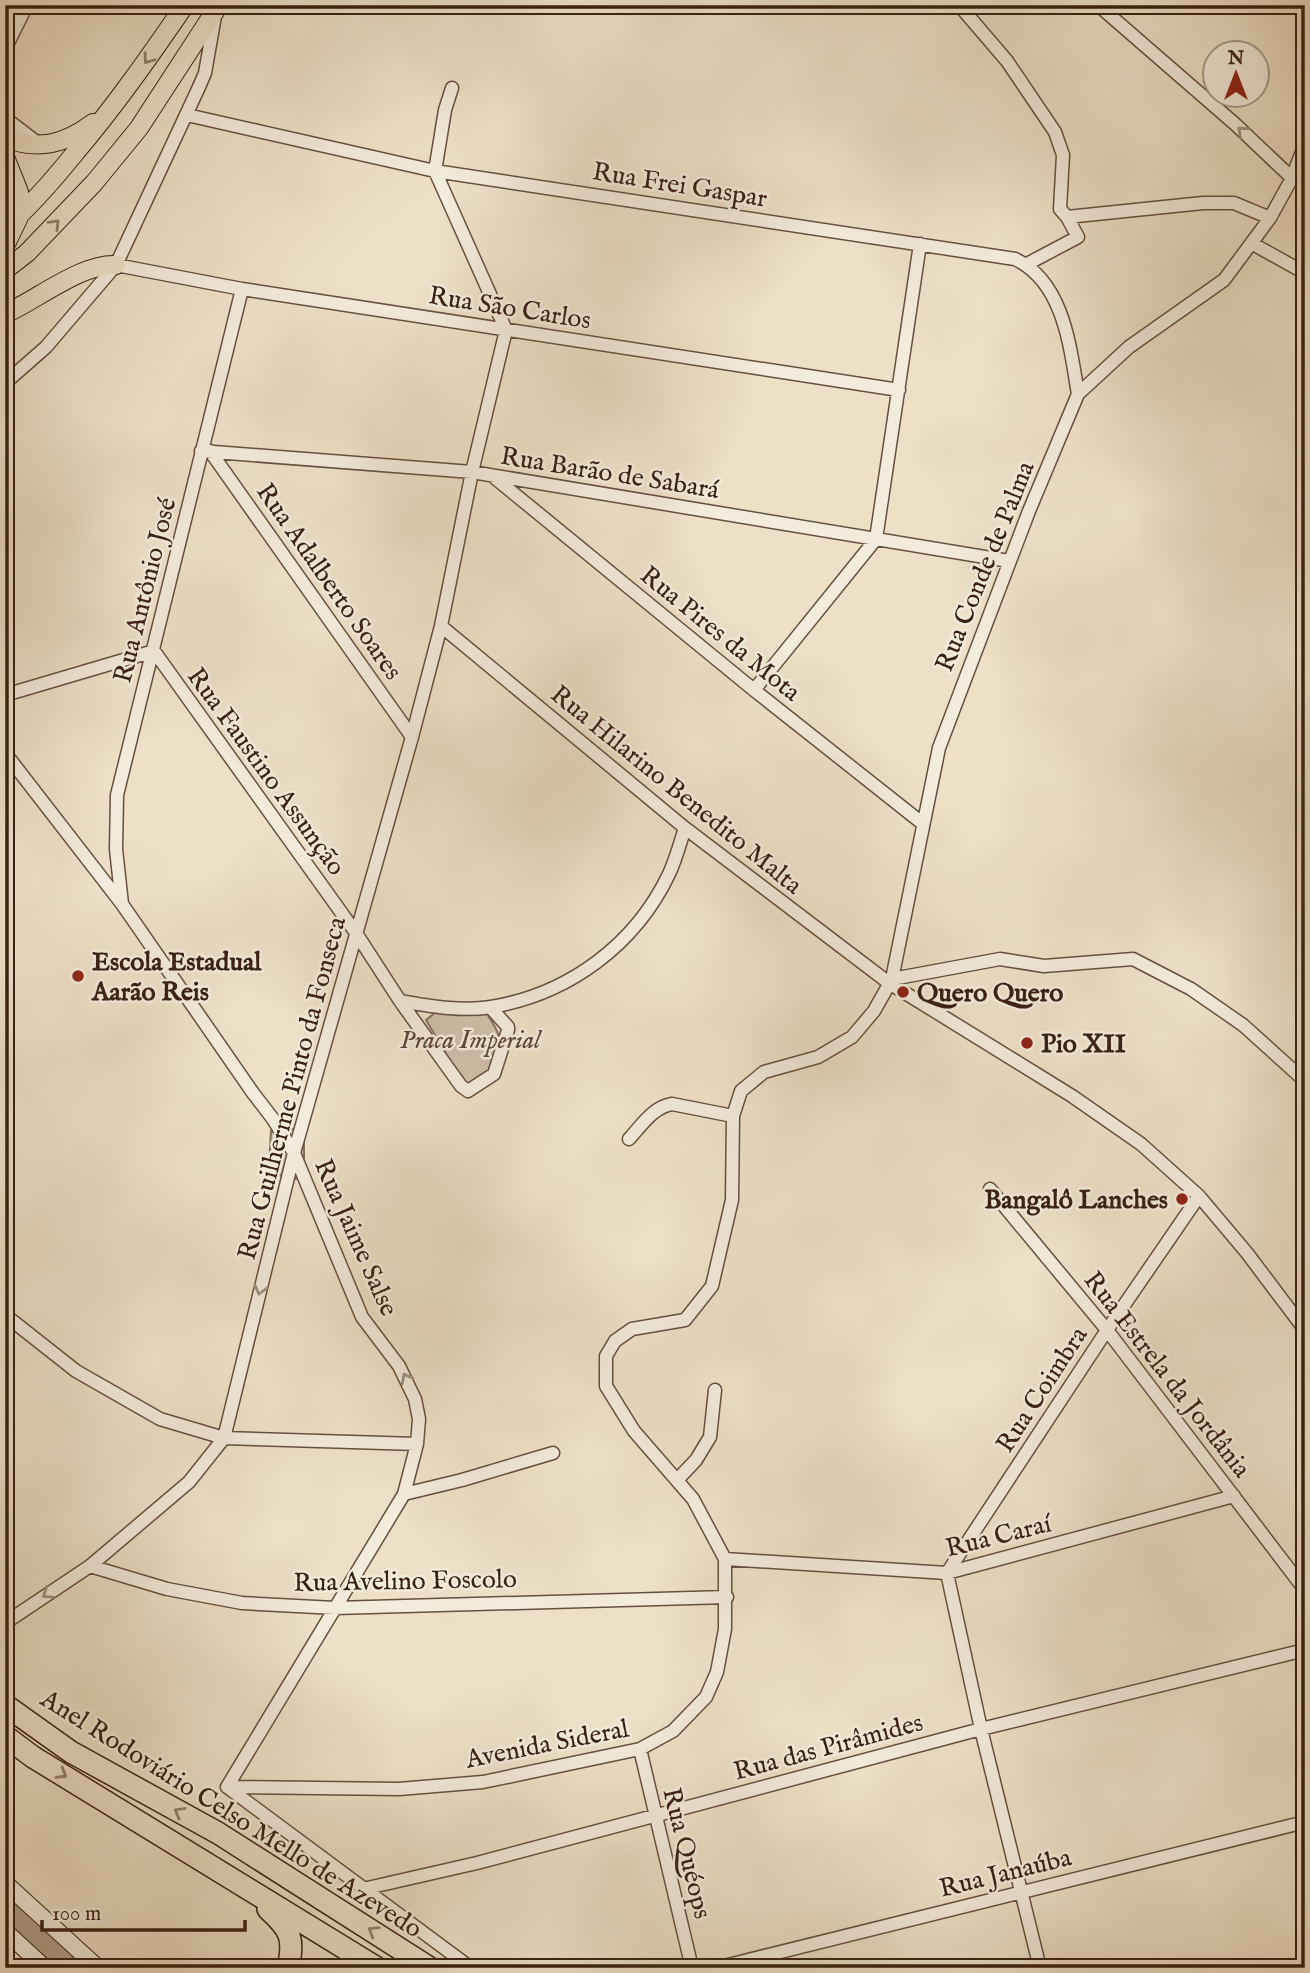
<svg xmlns="http://www.w3.org/2000/svg" width="1310" height="1973" font-family="'IM FELL English',serif">
<style>
.green{fill:#cebfa8;stroke:#83705d;stroke-width:2}
.lines{fill:none;stroke-linecap:round;stroke-linejoin:round}
.river{stroke:#af9f89;stroke-width:24}
.street-casing{stroke:#65503f;stroke-width:15}
.secondary-casing{stroke:#382012;stroke-width:18}
.primary-casing{stroke:#382012;stroke-width:20}
.highway-casing{stroke:#382012;stroke-width:24}
.street{stroke:#f3ebdb;stroke-width:12}
.secondary{stroke:#f3ebdb;stroke-width:16}
.primary{stroke:#ede0c7;stroke-width:18}
.highway{stroke:#ede0c7;stroke-width:21}
.oneway{stroke:#92806c}
.oneway2{stroke:#9f9081}
.poi-dot{fill:#8f2418;stroke:#f3ebdb;stroke-width:2.5}
.labels{text-anchor:middle;stroke-width:5;stroke-linejoin:round;paint-order:stroke}
.street-label{font-size:26px;fill:#382012;stroke:#f3ebdb}
.poi-label{font-size:26px;font-weight:bold;fill:#382012;stroke:#f3ebdb;text-anchor:start}
.park-label{font-size:26px;font-style:italic;fill:#5e4838;stroke:#f3ebdb}
</style>
<rect width="100%" height="100%" fill="#ede0c7"/>
<filter id="stains"><feTurbulence type="fractalNoise" baseFrequency=".00286" numOctaves="4"/><feColorMatrix values="0 0 0 0 .2 0 0 0 0 .09 0 0 0 0 .02 0 0 0 .5 -.17"/></filter>
<radialGradient id="worn" r=".72"><stop offset=".6" stop-color="#630" stop-opacity="0"/><stop offset="1" stop-color="#630" stop-opacity=".3"/></radialGradient>
<path class="green" d="M441 1008 484 1010C506 1040 502 1043 488 1075L465 1086 426 1020Z
M304 1128V1177L287 1181 269 1166 271 1131Z"/>
<g class="lines">
<path class="river" d="M5 1905 70 1968"/>
<g class="street-casing">
<path id="street" d="M959 5 1007 61 1055 132 1063 155 1060 209 1067 217 1078 237 1027 264
M1098 5 1235 124 1292 178
M5 49 27 5
M187 115 435 171 1015 259C1064 282 1070 347 1078 394
M5 118 39 144
M1067 217 1203 203H1234L1270 218
M1253 244 1305 273
M116 265 242 289 899 390
M5 383 46 347 116 265 199 87 205 73 215 16
M201 451 472 472 1009 561
M210 451 412 737
M495 478 754 690 922 823
M441 626 685 828 889 983 1072 1096 1141 1144 1199 1196 1247 1253 1305 1330
M754 690 876 539 920 244
M5 695 154 651 356 933 400 1001 461 1086 468 1091 494 1074 508 1030V1027L490 1007
M5 753 122 904 253 1093 273 1119 294 1153 362 1317 399 1366 415 1399 419 1419 417 1444 404 1494 227 1787
M122 904 116 849 117 795 242 289
M892 979 1000 959 1044 966 1133 959 1191 989 1243 1025 1305 1081
M400 1001C430 1006 461 1012 491 1007 569 994 635 945 669 874 676 859 680 843 685 828
M629 1139C641 1126 653 1107 672 1104L733 1116
M990 1189 1107 1330 1305 1590
M5 1315 76 1371 160 1419 224 1438 417 1444
M677 1480 696 1460 710 1437 715 1390
M404 1494 462 1480 553 1453
M725 1559 947 1573 1234 1496
M90 1566 167 1589 242 1603 335 1608 727 1597
M5 1623 90 1566 189 1482 224 1438 294 1153 412 737 441 626 472 472 506 330 435 171 445 110 452 88
M640 1749 692 1968
M227 1787 399 1789 483 1782 640 1749 673 1731 706 1697 717 1672 725 1629V1559L693 1499 634 1431 606 1386V1356L615 1341 632 1329 685 1320 712 1286 732 1200 733 1116 741 1091 764 1072 818 1057 852 1037 874 1011 892 979 939 748 1029 511 1078 394 1129 347 1224 280 1270 218 1292 178 1305 144
M227 1787 471 1968
M363 1889 477 1863 981 1729 1305 1650
M716 1968 1305 1822
M1040 1968 981 1729 947 1573 1107 1330 1199 1196"/>
</g>
<g class="secondary-casing">
<path id="secondary" d="M5 1883 98 1968
M5 1931 45 1968"/>
</g>
<g class="primary-casing">
<path id="primary" d="M5 138C39 151 65 144 93 123
M5 157 19 192V217L5 246
M5 228C31 206 54 179 75 153 115 106 150 56 185 5
M5 270 27 253 94 183 139 128 219 5
M5 314C38 299 82 263 116 265"/>
</g>
<g class="highway-casing">
<path id="highway" d="M5 1705 71 1752 218 1833 430 1968
M5 1736 33 1757 377 1968
M268 1909C290 1929 295 1938 288 1968"/>
</g>
<use href="#street" class="street"/>
<use href="#secondary" class="secondary"/>
<use href="#primary" class="primary"/>
<use href="#highway" class="highway"/>
</g>
<defs><path id="oneway-chevron" d="M-2-3.5L2.5 0L-2 3.5" fill="none" stroke-width="1.6" stroke-linecap="round" stroke-linejoin="round" transform="scale(1.75)"/></defs>
<g class="oneway">
<use href="#oneway-chevron" transform="translate(148 59) rotate(126)"/>
<use href="#oneway-chevron" transform="translate(55 224) rotate(-46)"/>
<use href="#oneway-chevron" transform="translate(62 1774) rotate(31)"/>
<use href="#oneway-chevron" transform="translate(179 1812) rotate(-151)"/>
<use href="#oneway-chevron" transform="translate(373 1931) rotate(-148)"/>
</g>
<g class="oneway2">
<use href="#oneway-chevron" transform="translate(1242 131) rotate(-137)"/>
<use href="#oneway-chevron" transform="translate(260 1290) rotate(104)"/>
<use href="#oneway-chevron" transform="translate(406 1378) rotate(-118)"/>
<use href="#oneway-chevron" transform="translate(47 1594) rotate(146)"/>
</g>
<g class="poi-dot">
<circle cx="78" cy="976" r="7"/>
<circle cx="903" cy="992" r="7"/>
<circle cx="1027" cy="1043" r="7"/>
<circle cx="1182" cy="1199" r="7"/>
</g>
<g class="labels">
<g class="street-label">
<text transform="translate(680 184) rotate(9)" y="9">Rua Frei Gaspar</text>
<text transform="translate(510 307) rotate(9)" y="9">Rua São Carlos</text>
<text transform="translate(610 472) rotate(9)" y="9">Rua Barão de Sabará</text>
<text transform="translate(984 566) rotate(-68)" y="9">Rua Conde de Palma</text>
<text transform="translate(330 581) rotate(55)" y="9">Rua Adalberto Soares</text>
<text transform="translate(144 590) rotate(-76)" y="9">Rua Antônio José</text>
<text transform="translate(721 633) rotate(39)" y="9">Rua Pires da Mota</text>
<text transform="translate(267 771) rotate(54)" y="9">Rua Faustino Assunção</text>
<text transform="translate(677 789) rotate(39)" y="9">Rua Hilarino Benedito Malta</text>
<text transform="translate(291 1088) rotate(-75)" y="9">Rua Guilherme Pinto da Fonseca</text>
<text transform="translate(357 1237) rotate(66)" y="9">Rua Jaime Salse</text>
<text transform="translate(1168 1374) rotate(52)" y="9">Rua Estrela da Jordânia</text>
<text transform="translate(1041 1389) rotate(-57)" y="9">Rua Coimbra</text>
<text transform="translate(998 1535) rotate(-14)" y="9">Rua Caraí</text>
<text transform="translate(405 1580) rotate(-1)" y="9">Rua Avelino Foscolo</text>
<text transform="translate(547 1743) rotate(-11)" y="9">Avenida Sideral</text>
<text transform="translate(828 1746) rotate(-15)" y="9">Rua das Pirâmides</text>
<text transform="translate(232 1813) rotate(32)" y="9">Anel Rodoviário Celso Mello de Azevedo</text>
<text transform="translate(688 1853) rotate(76)" y="9">Rua Quéops</text>
<text transform="translate(1005 1872) rotate(-14)" y="9">Rua Janaúba</text>
</g>
<g class="poi-label">
<text x="92" y="970">Escola Estadual<tspan x="92" dy="30">Aarão Reis</tspan></text>
<text x="917" y="1001">Quero Quero</text>
<text x="1041" y="1052">Pio XII</text>
<text x="1168" y="1208" text-anchor="end">Bangalô Lanches</text>
</g>
<g class="park-label">
<text x="470" y="1048">Praca Imperial</text>
</g>
</g>
<rect width="1310" height="1973" fill="none" stroke="#ede0c7" stroke-width="28"/>
<rect x="7" y="7" width="1296" height="1959" fill="none" stroke="#382012" stroke-width="3.5"/>
<rect x="14" y="14" width="1282" height="1945" fill="none" stroke="#382012" stroke-width="2"/>
<g transform="translate(1236 74)"><circle r="33" fill="#f3ebdb" stroke="#a89a8b" stroke-width="2"/>
<path d="M0-5L12 26L0 18L-12 26Z" fill="#8f2418"/>
<text y="-10" font-size="19" font-weight="bold" text-anchor="middle" fill="#382012">N</text>
</g>
<path d="M42 1920v10h203v-10" fill="none" stroke="#382012" stroke-width="3.5"/>
<text x="52" y="1920" font-size="21" fill="#382012" stroke="#f3ebdb" stroke-width="5" paint-order="stroke">100 m</text>
<rect width="100%" height="100%" filter="url(#stains)"/>
<rect width="100%" height="100%" fill="url(#worn)"/>
</svg>
